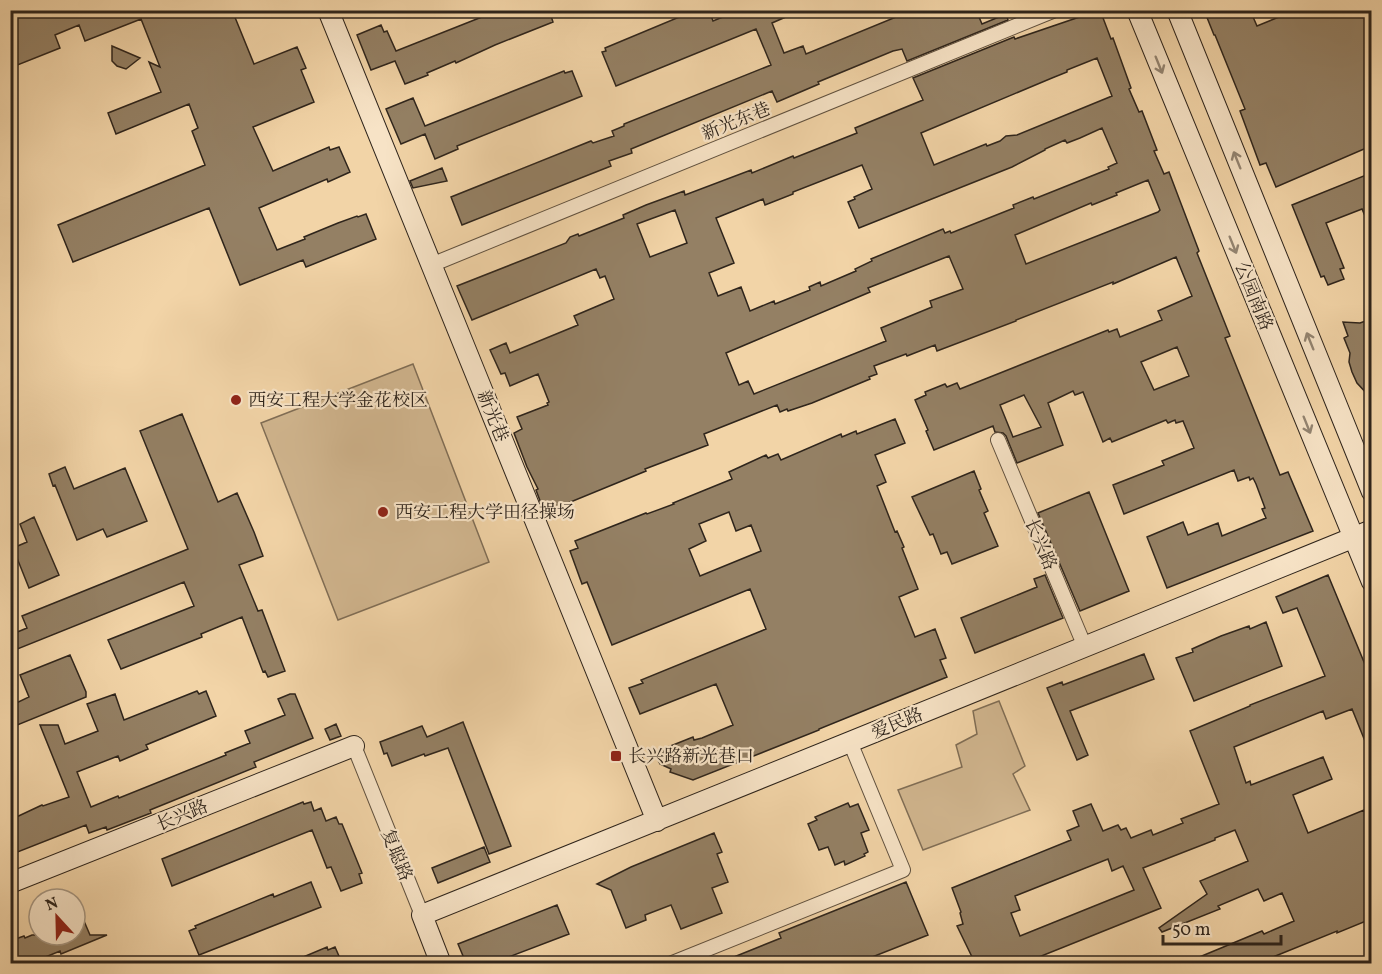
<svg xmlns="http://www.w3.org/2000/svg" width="1382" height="974" font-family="Vollkorn,'Noto Serif SC',serif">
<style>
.green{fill:#d1b68f;stroke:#806e56;stroke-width:1.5}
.building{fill:#948064;stroke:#2f251c;stroke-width:1.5;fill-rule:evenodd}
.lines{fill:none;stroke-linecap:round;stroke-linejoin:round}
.street-casing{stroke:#60513f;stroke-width:16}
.secondary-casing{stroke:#2f251c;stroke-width:22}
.street{stroke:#f7e3c6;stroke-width:14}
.secondary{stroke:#f7e3c6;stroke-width:20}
.oneway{stroke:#938471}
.poi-dot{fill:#8f2418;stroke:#f7e3c6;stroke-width:2}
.labels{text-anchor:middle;stroke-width:4.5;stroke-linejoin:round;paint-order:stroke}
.street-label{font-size:18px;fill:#2f251c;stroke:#f7e3c6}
.poi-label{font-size:18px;fill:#2f251c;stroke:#f7e3c6;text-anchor:start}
</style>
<rect width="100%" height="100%" fill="#f2d4a7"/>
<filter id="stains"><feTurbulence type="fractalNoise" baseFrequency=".00333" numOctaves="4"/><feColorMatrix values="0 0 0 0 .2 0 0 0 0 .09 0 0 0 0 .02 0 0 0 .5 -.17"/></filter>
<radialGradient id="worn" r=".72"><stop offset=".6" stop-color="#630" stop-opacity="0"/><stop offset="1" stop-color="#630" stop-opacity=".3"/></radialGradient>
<path class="green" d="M413 364 489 562 338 620 261 423Z
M999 701 1025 766 1013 774 1030 810 923 850 898 790 962 767 956 745 977 734 973 711Z"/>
<path class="building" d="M27 10H204L207 17 222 10H232L254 64 297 47 306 68 301 70 314 102 253 127 273 171 329 147 330 150 339 147 350 172 328 182 327 179 259 208 277 250 305 239 304 237 338 223 357 216 358 217 366 214 376 239 306 267 303 260 240 285 209 208 73 262 58 225 205 165 192 131 198 128 189 104 116 134 108 113 161 92 149 62 160 67 141 19 85 41 79 25 55 35 60 48 10 68V17Z
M508 10H549L553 22 495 45 456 63 455 61 427 73 428 75 405 84 395 61 371 70 357 35 381 25 384 32 387 31 396 51 497 11 499 14Z
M696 10H709L713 21 740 10H802L772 23 784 53 803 46 806 54 913 10H976L982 24 1006 14 1008 20 907 61 902 49 893 51 818 82 819 84 777 102 772 91 631 149 632 153 609 161 611 166 462 225 451 197 591 141 593 143 614 136 612 131 624 126V124L771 65 756 29 616 86 602 52 606 51 605 48Z
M1100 10 1111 39 1113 38 1131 88 1129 89 1139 112 1142 111 1157 150 1154 151 1164 174 1169 172 1180 201 1199 251 1197 253 1230 336 1225 338 1280 475 1288 472 1313 531 1167 588 1147 537 1183 522 1188 535 1218 523 1222 536 1266 518 1262 509 1265 508 1256 484 1253 478 1250 480 1249 477 1238 481 1234 470 1124 514 1113 485 1164 465 1162 461 1194 448 1183 421 1176 423 1175 420 1168 423 1166 420 1112 442 1110 438 1103 442 1083 392 1075 395 1073 391 1048 403 1063 445 1017 463 1006 436 1003 433 995 432 993 426 934 450 926 431 928 430 915 400 926 395 925 392 945 384 947 387 957 383 960 389 1108 330 1109 332 1117 329 1120 337 1162 320 1158 311 1192 296 1176 257 1113 284V282L1016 320V321L937 351 935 345 907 356 906 354 874 366 877 374 869 377 870 379 812 403 788 411 787 409 780 412 777 405 704 434 708 445 645 469 646 471 568 503V504L545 514 536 490 538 489 527 467 514 433 522 429 517 417 548 405 547 403 549 402 538 374 510 386 505 373 501 374 490 350 506 343 510 353 578 325 574 316 614 299 605 276 600 278 596 269 472 320 457 286 566 243 570 237 578 234 579 236 624 218 623 215 646 205 684 191 685 195 751 170 752 173 793 156 794 158 857 133 855 128 923 100 913 78 1014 37 1015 39ZM1097 58 1112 96 1017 135 1006 136 1000 141 987 146 986 144 934 165 921 133 1052 78 1067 72V70ZM1102 128 1117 163 1108 167 1109 169 1034 199 1033 197 1013 205 1014 208 951 233 950 231 945 233 943 229 871 259 872 261 855 269 856 271 821 286 820 282 809 287 810 290 775 304 774 301 750 311 741 287 718 296 709 273 734 263 716 218 763 199 765 205 793 194V192L862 165 872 189 854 197 855 199 848 202 859 228 1012 167 1045 150V149L1065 140 1067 143 1080 138ZM1148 180 1160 210 1158 212 1026 264 1015 235 1091 203 1092 205 1117 195 1116 193ZM675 210 687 243 650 257 637 224ZM949 256 963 289 930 301 932 307 881 328 886 341 754 394 748 381 739 385 726 353 870 292 868 288ZM1177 347 1189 376 1154 390 1141 362ZM1024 395 1041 427 1013 437 1000 405Z
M1204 10H1250L1257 26 1296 10H1371V146L1276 187 1266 163 1260 165 1240 111 1245 109 1215 35H1214Z
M112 46 140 58 126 69 117 66 112 61Z
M564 71 565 73 572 71 582 96 457 146 458 149 435 159 425 134 401 144 386 109 413 98 425 126Z
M442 168 447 181 413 188 410 181Z
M1371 173V230L1362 209 1326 223 1344 268 1340 269 1344 279 1328 285 1324 276 1321 277 1292 205Z
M1371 319V398L1357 383 1352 372 1349 362 1350 353 1344 338 1348 336 1343 322 1360 323Z
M182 414 218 502 237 493 254 532 263 556 239 565 258 611 262 610 285 671 268 677 265 671 263 672 242 617 201 634 202 637 121 669 108 640 194 606 184 582 10 652V635L27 628 22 616 188 549 140 431Z
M895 419 905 443 875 455 886 482 877 486 895 532 897 531 904 547 902 548 918 589 899 597 915 637 935 629 946 658 940 660 947 677 819 729V730L693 780 670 772 671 769 660 764 656 756 664 752 663 749 693 737 694 740 702 738 733 725 716 684 640 714 629 688 643 683 641 680 766 629 750 589 612 645 587 582 582 584 570 551 578 548 575 541 646 513 647 514 674 504 673 503 732 479 729 472 766 455 768 458 778 454 781 460 841 434 842 437 856 431 857 434ZM729 512 736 531 751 525 761 551 700 576 689 549 706 541 699 524Z
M65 467 74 489 125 468 147 521 107 537 103 529 77 540 55 485 53 486 49 474Z
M974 471 981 489 979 490 988 511 984 513 998 546 952 564 947 552 941 554 933 534 930 535 912 497Z
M1089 492 1129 591 1080 611 1038 513Z
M34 517 59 575 29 588 13 548 27 542 20 524Z
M1045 575 1063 618 975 653 961 618 1037 587 1034 579Z
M1328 575 1371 679V756L1352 709 1326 719 1323 711 1234 747 1246 783 1250 781 1251 785 1323 757 1332 779 1293 795 1308 833 1364 810 1371 829V919L1337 933V931L1273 957 1274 960 1265 963H1185L1262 931 1264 934 1294 921 1282 893 1264 901 1258 889 1218 906 1220 909 1162 932 1159 928 1207 894 1200 881 1248 861 1235 830 1215 838V840L1143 868 1161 908 1024 963H975L957 926 963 924 960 913 961 912 952 888 1071 840 1067 831 1079 826 1073 811 1091 804 1103 831 1118 825 1121 830 1126 828 1131 838 1151 830 1153 835 1183 823 1181 819 1219 804 1190 731 1250 706V705L1325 676 1297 608 1283 613 1276 597ZM1108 859 1112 871 1123 866 1134 890 1020 936 1011 913 1020 910 1015 896Z
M1266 622 1282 666 1194 701 1176 658 1193 652 1192 649 1221 636 1249 626 1250 629Z
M1144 654 1154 679 1070 711 1088 755 1077 760 1047 688 1062 682 1063 685Z
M70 655 86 692V697L10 728V706L29 697 20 675Z
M197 691 199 694 206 691 216 716 146 745 148 749 120 761 118 756 77 772 91 807 118 796 119 798 226 755 225 753 250 743 245 731 285 715 278 699 290 694H295L313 738 254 762 256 767 150 810 151 813 107 830 106 827 89 833 86 825 10 855V820L42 805 43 806 69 797 40 725H58L65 744 98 731 87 704 115 694 124 720Z
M463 722 511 846 489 854 448 748 425 756 424 754 392 766 387 753 384 754 380 742 422 726 427 737Z
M336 724 341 736 330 740 325 729Z
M303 802 304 804 311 802 314 811 321 808 326 821 336 817 339 824H342L362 873 359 874 362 883 341 891 331 867 327 868 312 830 172 886 162 859Z
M848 803 850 807 858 804 869 830 861 833 868 852 864 854 865 856 845 865 844 861 835 865 828 847 819 850 808 824 817 820 815 817Z
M714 833 722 852 717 854 728 882 712 888 722 913 681 929 671 905 645 915 646 920 626 928 611 890 597 884 631 867Z
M484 847 490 862 438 883 432 868Z
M311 882 321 907 199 955 189 931 196 928 195 926 273 894 274 897Z
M906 882 928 935 857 963H719L781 938 779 933Z
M75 900 90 935H107L61 954 60 951 31 963H10V941L24 936 25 938 32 935H75Z
M557 905 569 934 493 963H466L458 944Z
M327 947 328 950 335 947 342 963H289Z"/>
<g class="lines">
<g class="street-casing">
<path id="street" d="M431 265 1055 10
M998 440 1085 647
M354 746 422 915
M670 964 903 870 850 742"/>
</g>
<g class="secondary-casing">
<path id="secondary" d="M328 10 657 821
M1137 10 1372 582
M1177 10 1372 492
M10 883 354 746
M441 964 422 915 850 742 1372 530"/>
</g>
<use href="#street" class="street"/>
<use href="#secondary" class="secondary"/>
</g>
<defs><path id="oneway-shaft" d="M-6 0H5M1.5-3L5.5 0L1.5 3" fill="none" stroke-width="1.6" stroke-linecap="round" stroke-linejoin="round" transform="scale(1.5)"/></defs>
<g class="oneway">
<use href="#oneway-shaft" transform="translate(1159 65) rotate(68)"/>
<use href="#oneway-shaft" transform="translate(1237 160) rotate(-112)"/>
<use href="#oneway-shaft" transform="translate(1233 245) rotate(68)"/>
<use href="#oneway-shaft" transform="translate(1310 341) rotate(-112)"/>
<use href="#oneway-shaft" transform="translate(1307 425) rotate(68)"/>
</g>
<g class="poi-dot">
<circle cx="236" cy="400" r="6"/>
<circle cx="383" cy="512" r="6"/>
<rect x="610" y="750" width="12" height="12" rx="3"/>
</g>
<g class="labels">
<g class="street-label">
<text transform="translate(736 121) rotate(-22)" y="6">新光东巷</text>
<text transform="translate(1254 296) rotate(68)" y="6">公园南路</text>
<text transform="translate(493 416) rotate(68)" y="6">新光巷</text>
<text transform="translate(1041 544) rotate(67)" y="6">长兴路</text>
<text transform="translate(897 723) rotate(-22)" y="6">爱民路</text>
<text transform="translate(182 815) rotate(-22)" y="6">长兴路</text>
<text transform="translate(397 855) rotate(68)" y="6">复聪路</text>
</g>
<g class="poi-label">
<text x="248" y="406">西安工程大学金花校区</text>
<text x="395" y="518">西安工程大学田径操场</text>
<text x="628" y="762">长兴路新光巷口</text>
</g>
</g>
<rect width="1382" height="974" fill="none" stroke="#f2d4a7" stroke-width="36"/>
<rect x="12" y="12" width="1358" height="950" fill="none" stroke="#2f251c" stroke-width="3"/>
<rect x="18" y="18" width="1346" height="938" fill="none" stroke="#2f251c" stroke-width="1.5"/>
<g transform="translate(57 917) rotate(338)"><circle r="28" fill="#f7e3c6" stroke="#a79782" stroke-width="1.5"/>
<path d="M0-4.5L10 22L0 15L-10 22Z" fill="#8f2418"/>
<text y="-9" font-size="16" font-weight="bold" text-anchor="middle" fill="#2f251c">N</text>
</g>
<path d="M1163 935v9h118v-9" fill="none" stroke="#2f251c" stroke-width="3"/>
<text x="1172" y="935" font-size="18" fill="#2f251c" stroke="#f7e3c6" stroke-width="4.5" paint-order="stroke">50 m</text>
<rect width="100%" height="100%" filter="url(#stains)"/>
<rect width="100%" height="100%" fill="url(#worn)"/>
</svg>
